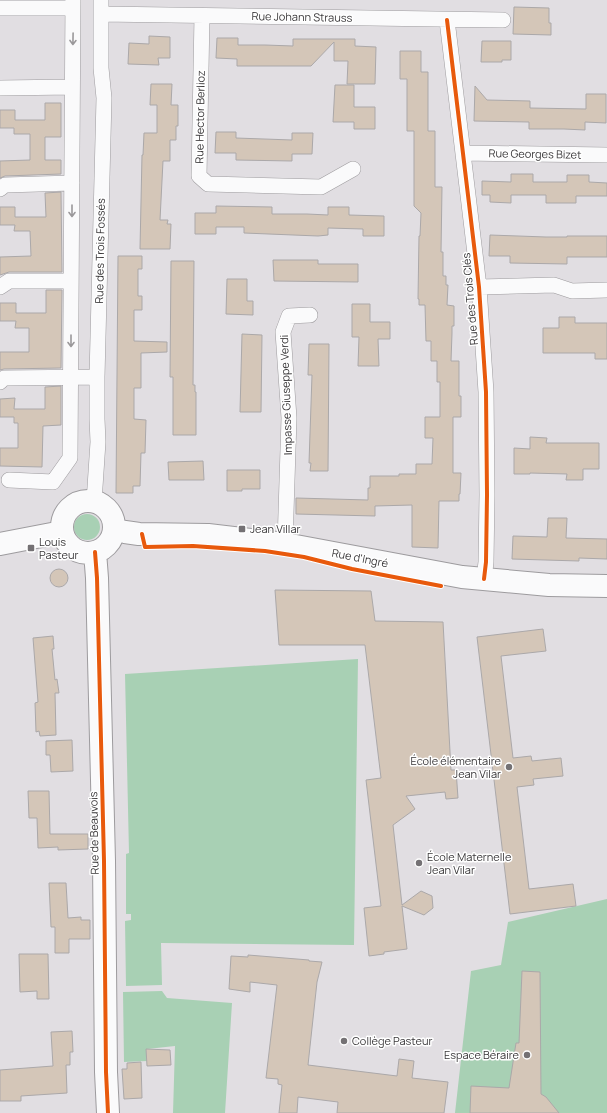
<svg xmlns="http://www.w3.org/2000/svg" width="607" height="1113" font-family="Manrope,sans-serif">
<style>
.green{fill:#a8d0b4}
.building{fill:#d4c6b8;stroke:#aba8a9}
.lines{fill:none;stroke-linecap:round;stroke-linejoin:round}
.street-casing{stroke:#9d9b9e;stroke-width:16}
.secondary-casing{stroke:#9d9b9e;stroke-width:24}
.street{stroke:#fafafb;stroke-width:15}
.secondary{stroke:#fafafb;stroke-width:22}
.cycleway-casing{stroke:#fff;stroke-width:6}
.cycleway{stroke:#e8590c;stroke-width:4}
.oneway{stroke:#9a989a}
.poi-dot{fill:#747174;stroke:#fff;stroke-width:1.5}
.labels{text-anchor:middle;stroke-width:3;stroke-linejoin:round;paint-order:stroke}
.street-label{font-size:11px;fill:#393739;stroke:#fff}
.poi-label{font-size:11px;fill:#393739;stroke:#fff;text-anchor:start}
</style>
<rect width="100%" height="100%" fill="#e1dee2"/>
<path class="green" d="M74 527a13 13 0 1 1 26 0a13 13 0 1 1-26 0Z
M358 659 354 945 161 943 162 985 126 986 125 921 131 920V914H126V854L129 853 125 674Z
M607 899V1113H455L471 971 501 965 508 922Z
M162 991 167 998 232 1003 225 1113H173L175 1046 147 1049V1061L124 1062 123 992Z"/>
<path class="building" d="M514 7 549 8V23H551V35L513 34Z
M149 36 170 37V58H158L159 65 128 64 129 43 149 44Z
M217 38H238V45H265L293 46V39H355V46L376 47 375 84H347L348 61H334V42L311 66H237V59L216 58Z
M482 41H511V60H502V62H481Z
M400 51H421V72H428V131H435V187H442L441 252H443V276H446V285H448L447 305 454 306V326H452V333L451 361H459V396H461V417H453V473H461L460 494H459V501H439L438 548 412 547V505L375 506V516L296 514V498L368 500V488H370V476H399V474H416V464H432L433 438H425V417H440V382H437V361H431V341H426L425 305H419V299H418L419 236H420L421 213 414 206V131H407V79H400Z
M151 84H172L171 105H178V126H176V140H170V161H163L160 220H168L167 224H171L170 249H140L142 155H143L144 133H157V105H150Z
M335 85H354V107H375V129H354V122H333Z
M475 86 487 100 530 101V108L586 109V94H606V123L585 122V130L564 129H529V122L474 121Z
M45 103H61V137H45V160H61V174L5 176 0 178V161L30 160V134H14V128H0V110H15V120H45Z
M216 132H236V138L292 140V133H313L312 154H292V161L236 160V153H215Z
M511 174H533V182H567V175H589V182L607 183V196H576V203H546V195H511V203L490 202V195H482V181L511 182Z
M61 192 62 272H9L0 275V257L31 256 30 231H14L15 225H0V207H15V217H46L45 193Z
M216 206 272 207V214H307L328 215V207H349V215L384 216V236H363V229L328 228V235L318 236 244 233V227H216V234H195V213H216Z
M490 235 546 237H567V236H607V257H567V264L510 263V256H489Z
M118 256H142V269H138V296H142V310H134V341L167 342V352L141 353V388H134V419L146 420 145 453H141L140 486H133V493H116Z
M273 260H318V264H358V282L274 281Z
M171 261H194L193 385H195V392H196V435H173V377H170Z
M227 279H247V301H253V315L226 314Z
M46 290H62L61 368 4 369 0 370V352H29V328H15L16 321H0V303H16V313H46Z
M352 304H370V322H390V339H378L379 366H358L359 337H352Z
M559 317H575V323H607V359H595V353H543V328H559Z
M242 334 262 335 261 412H240Z
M309 344H329L328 471H310L311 463H309L312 375H308Z
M61 386V425L43 426 42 467 0 466V448H18V423H14V417H0V399L15 398 14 409H45V387Z
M530 437 547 438 546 443H599V469H583V480H566L567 474 530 473V474H514V448L530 449Z
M203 461 204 480H169L168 462Z
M227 470H260V489H242V491H227Z
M548 518H567L566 538 607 539V559L579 558V561L512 559 513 536 547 537Z
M50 578a9 9 0 1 1 18 0a9 9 0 1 1-18 0Z
M275 590 371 591 375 621 443 622 451 770H456L458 798 446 799 445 792 406 796 415 809 393 825 402 905 421 891 432 896 433 908 424 915 402 906 407 949 384 952V954L369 956 364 908 381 906 366 780 381 778 365 645H279Z
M543 629 546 651 501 656 513 758 531 756 532 761 561 758 563 776 533 779 534 785 517 787 529 889 573 884 576 906 510 914 477 637Z
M53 636 54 649H52L55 680 57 679 59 693H55L56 735 40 736 39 731 36 732 35 703 38 702 33 638Z
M72 740 73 771 51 772 50 755H46V741Z
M28 791H49L50 834H88V849L58 850V847L38 848 37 818H29Z
M49 883H66L68 918 81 917V920H90V939H69V953H55V927H51Z
M19 954H48L49 999H37V991L20 992Z
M248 955 309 960V961L322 962 317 982 308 1065 397 1076 399 1059 414 1061 412 1078 448 1082 444 1113H337L338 1102 298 1097 297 1113H279L282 1085 278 1084V1079L266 1078 277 985 250 982V992L229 989 231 956 248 957Z
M522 971 540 972 541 1094 546 1097 559 1113H470L471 1086 509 1088 516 1043H519Z
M72 1031 73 1052H70V1065H66L67 1093 21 1096V1101H0V1070L53 1066 51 1032Z
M146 1049 170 1050 171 1065 147 1066Z
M141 1062 142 1098 124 1099 122 1069H127V1063Z"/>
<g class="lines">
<g class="street-casing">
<path id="street" d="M0 8H73
M101 14 503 20
M202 16 199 176 208 184 321 187 353 169
M447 20 479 287 486 392 487 495 486 562 484 579
M0 88 72 87
M463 153 607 155
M0 189 5 185 72 183
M0 287 9 281H71
M479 287 554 285 572 291 607 290
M0 382 4 378 97 377
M9 480 53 482 70 458 73 0
M94 502 98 442 97 419V377L104 98 101 68V0
M285 544 289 418 283 332 289 316 310 315"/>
</g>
<g class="secondary-casing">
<path id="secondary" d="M62 527a26 26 0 1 1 52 0a26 26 0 1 1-52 0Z
M114 529 125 532 139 534 208 535 285 544 462 577 549 585 607 586
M0 544 62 532
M95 552 97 578 104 861 106 1072 108 1113"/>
</g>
<use href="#street" class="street"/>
<use href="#secondary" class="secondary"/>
<g class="cycleway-casing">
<path id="cycleway" d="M447 20 479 287 486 392 487 495 486 562 484 579
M142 534 145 547 193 546 265 551 304 557 352 569 441 586
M95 552 97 578 104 861 106 1072 108 1113"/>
</g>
<use href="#cycleway" class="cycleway"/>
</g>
<defs><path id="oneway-shaft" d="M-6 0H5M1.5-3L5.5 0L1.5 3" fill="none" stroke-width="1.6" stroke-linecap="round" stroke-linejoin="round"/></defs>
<g class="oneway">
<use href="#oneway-shaft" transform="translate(73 39) rotate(91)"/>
<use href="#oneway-shaft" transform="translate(72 211) rotate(90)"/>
<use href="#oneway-shaft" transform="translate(71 341) rotate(90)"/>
</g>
<g class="poi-dot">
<rect x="238" y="525" width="8" height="8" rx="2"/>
<rect x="27" y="544" width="8" height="8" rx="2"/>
<circle cx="509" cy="767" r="4"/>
<circle cx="419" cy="863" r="4"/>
<circle cx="344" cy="1041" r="4"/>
<circle cx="527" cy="1055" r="4"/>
</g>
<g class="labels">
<g class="street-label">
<text transform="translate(302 17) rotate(1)" y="4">Rue Johann Strauss</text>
<text transform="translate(200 117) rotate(-89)" y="4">Rue Hector Berlioz</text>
<text transform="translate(535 154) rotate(1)" y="4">Rue Georges Bizet</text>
<text transform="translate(100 251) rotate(-89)" y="4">Rue des Trois Fossés</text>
<text transform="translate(470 299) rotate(-95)" y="4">Rue des Trois Clés</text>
<text transform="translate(286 395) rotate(-92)" y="4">Impasse Giuseppe Verdi</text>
<text transform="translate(360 558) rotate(11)" y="4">Rue d'Ingré</text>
<text transform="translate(94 833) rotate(-91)" y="4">Rue de Beauvois</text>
</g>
<g class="poi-label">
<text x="250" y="533">Jean Villar</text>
<text x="39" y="546">Louis<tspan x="39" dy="13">Pasteur</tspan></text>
<text x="501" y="765" text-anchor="end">École élémentaire<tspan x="501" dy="13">Jean Vilar</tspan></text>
<text x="427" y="861">École Maternelle<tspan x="427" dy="13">Jean Vilar</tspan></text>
<text x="352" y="1045">Collège Pasteur</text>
<text x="519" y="1059" text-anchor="end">Espace Béraire</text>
</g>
</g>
</svg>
